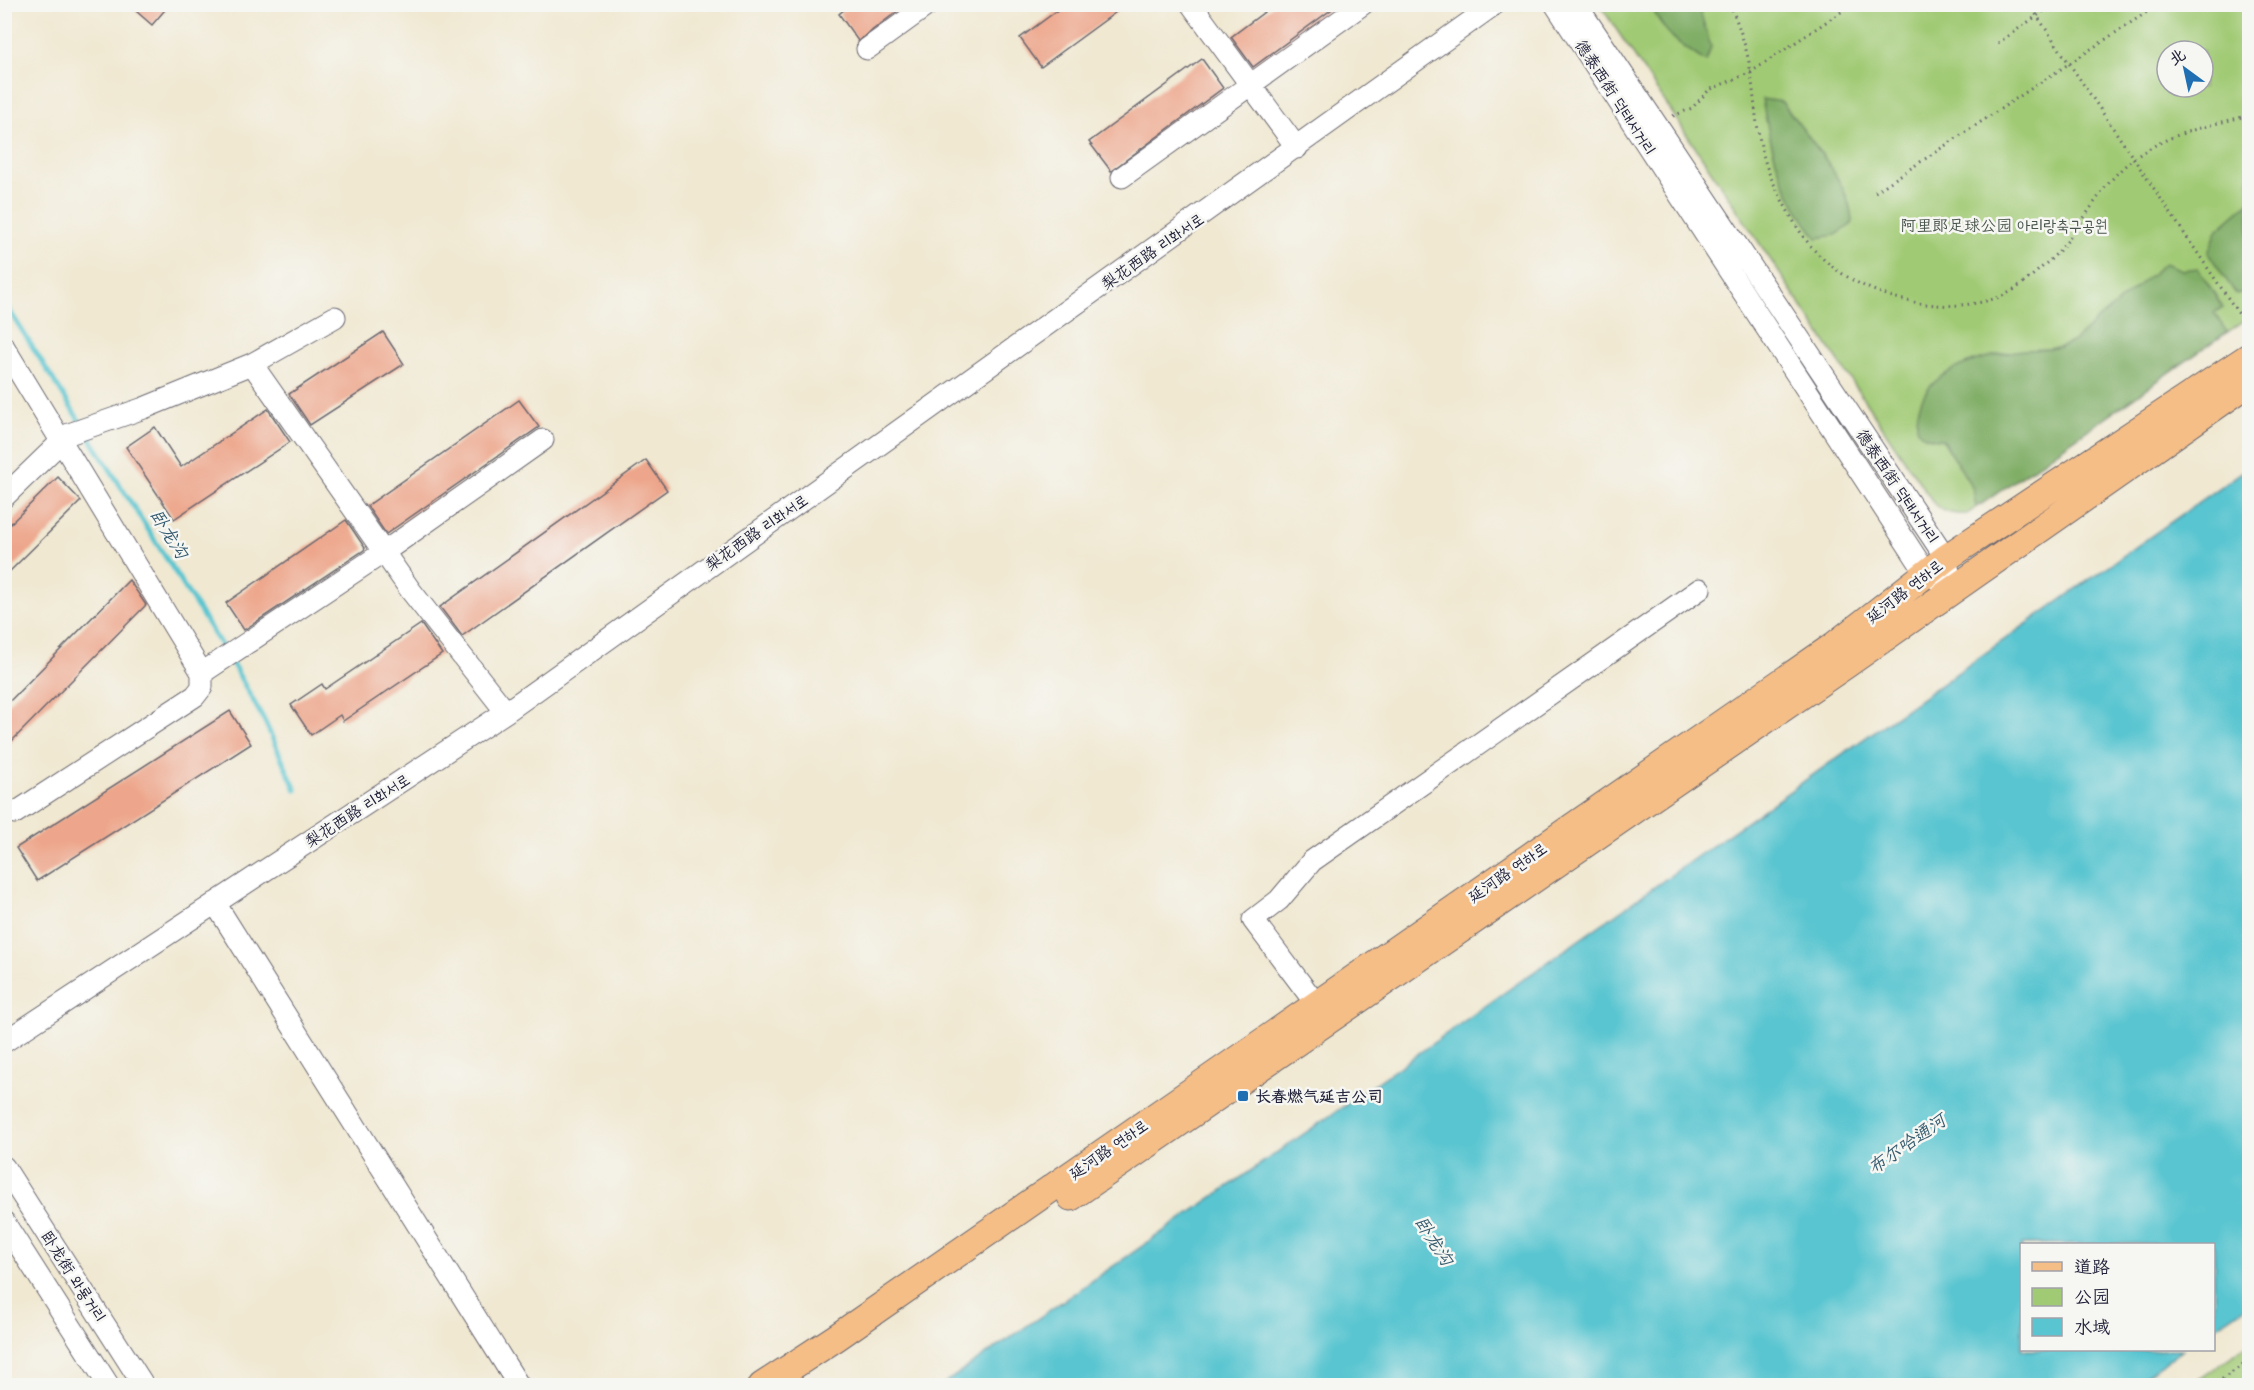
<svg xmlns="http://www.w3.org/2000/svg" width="2254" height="1390" font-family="'Comic Neue','LXGW WenKai TC','Poor Story',sans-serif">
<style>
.green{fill:#a1ca75;stroke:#627658;stroke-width:1.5;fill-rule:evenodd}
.forest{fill:#80ae66;stroke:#516850;stroke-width:1.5}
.water{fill:#58c5d0;stroke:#3d7486;stroke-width:1.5}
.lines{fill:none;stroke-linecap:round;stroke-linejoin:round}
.stream{stroke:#58c5d0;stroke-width:5}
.building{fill:#eda68b}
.minor-casing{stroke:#6a6770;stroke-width:23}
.major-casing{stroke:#6a6770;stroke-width:29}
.path{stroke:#6a6770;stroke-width:3;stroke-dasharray:1.5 4.5;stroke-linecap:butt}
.minor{stroke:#fff;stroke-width:21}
.major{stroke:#f6be87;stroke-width:27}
.poi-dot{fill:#1f6fb2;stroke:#f6f6f2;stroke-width:2}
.labels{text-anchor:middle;stroke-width:5;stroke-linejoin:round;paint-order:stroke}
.street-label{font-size:16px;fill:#22223b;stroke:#f6f6f2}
.park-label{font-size:16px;fill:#48544c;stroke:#f6f6f2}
.poi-label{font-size:16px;font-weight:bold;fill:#22223b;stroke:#f6f6f2;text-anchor:start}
.water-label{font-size:18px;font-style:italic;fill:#355b6f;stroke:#f6f6f2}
</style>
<rect width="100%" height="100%" fill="#f6f6f2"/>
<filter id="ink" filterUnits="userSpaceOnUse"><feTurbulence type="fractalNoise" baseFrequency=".0167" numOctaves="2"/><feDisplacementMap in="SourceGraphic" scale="12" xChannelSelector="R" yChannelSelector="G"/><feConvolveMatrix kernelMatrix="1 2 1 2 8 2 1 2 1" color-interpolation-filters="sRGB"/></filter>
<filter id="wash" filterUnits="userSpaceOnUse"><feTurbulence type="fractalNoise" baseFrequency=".008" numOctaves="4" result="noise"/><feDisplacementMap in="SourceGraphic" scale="24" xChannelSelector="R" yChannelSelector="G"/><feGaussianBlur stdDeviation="1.35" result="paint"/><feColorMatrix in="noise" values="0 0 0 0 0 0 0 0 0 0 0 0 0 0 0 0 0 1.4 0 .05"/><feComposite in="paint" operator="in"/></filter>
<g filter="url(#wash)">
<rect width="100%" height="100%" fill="#f0e8d1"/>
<path class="green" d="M1600 5H2249V317L1967 514C1954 515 1945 513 1934 504ZM2167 51H2203V87H2167Z
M2249 1344V1385H2190Z"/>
<path class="forest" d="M1651 5H1698L1711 47 1706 62C1679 44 1664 35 1651 5Z
M1762 99 1782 102C1805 134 1853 184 1852 224L1836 235 1817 238C1782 193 1772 154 1762 99Z
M2249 202V290L2236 294 2208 253 2218 229Z
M2165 263 2182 270 2198 268 2223 307 2214 313 2227 332 1976 508 1973 489 1943 440C1931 438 1916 438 1917 422 1918 371 1975 359 2016 351 2033 348 2053 352 2070 343 2080 338 2089 327 2098 319 2120 301 2142 282 2165 263Z"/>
<path class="water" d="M2249 467V1304L2214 1328V1244H2022V1350H2183L2131 1385H942L1334 1113Z"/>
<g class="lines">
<path class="stream" d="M4 302 82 425
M87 433 226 653
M231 661 264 720 296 790"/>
</g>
<g id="blocks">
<path class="building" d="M128 4H170L152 25Z
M851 4H907L858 41 839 14Z
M1066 4H1127L1041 67 1020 38Z
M1275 4H1339L1253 67 1231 37Z
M1202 59 1223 88 1111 171 1089 142Z
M383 332 404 364 310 425 289 394Z
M519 400 539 427 386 534 367 506Z
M268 409 290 442 174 519 126 447 155 427 181 467Z
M646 460 667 490 462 636 440 607Z
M58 477 81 501 4 577V530Z
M346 520 365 548 364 550 244 630 226 603Z
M129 580 146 605 4 749V707Z
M421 624 442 654 343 721 340 715 311 735 291 705 322 684 325 689Z
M230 711 251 744 37 881 16 848Z"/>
</g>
</g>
<g filter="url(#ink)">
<use href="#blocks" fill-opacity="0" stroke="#6a6770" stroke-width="1.5"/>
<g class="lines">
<g class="minor-casing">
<path id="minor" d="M1191 4 1297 148
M1555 4 1926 573 1938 580
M1576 4 1946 558 1949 572
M867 49 929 4
M1122 177 1363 4
M4 347 202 673V687L195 696 15 813
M252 364 411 591 506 712
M4 497 69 434 144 408 252 364 335 317
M202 673 384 552 543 440
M215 903 519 1386
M1316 1004 1253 920 1279 900 1312 861 1700 589
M4 1042 506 712 1495 4
M4 1167 144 1386
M4 1222 109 1386"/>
</g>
<g class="major-casing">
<path id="major" d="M1071 1197 1844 666 2250 382
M762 1386 837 1337 1835 645 1946 558 2250 356"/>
</g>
<path class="path" d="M1730 4C1739 26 1748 51 1751 74 1756 110 1757 151 1774 184 1786 208 1798 233 1817 253 1861 298 1943 319 2002 296 2019 289 2035 273 2049 261 2081 232 2097 187 2132 160 2167 133 2208 126 2250 115
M2029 4 2249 329
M1998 43 2054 4
M1673 116 1692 108 1709 90 1751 72 1853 4
M1875 192 2159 4
M2212 1386 2250 1360"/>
<use href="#minor" class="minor"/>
<use href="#major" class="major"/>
</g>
</g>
<rect class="poi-dot" x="1237" y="1090" width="12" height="12" rx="3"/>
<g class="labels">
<g class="street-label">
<text transform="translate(1616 97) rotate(57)" y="6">德泰西街 덕태서거리</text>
<text transform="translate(1152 251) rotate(-35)" y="6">梨花西路 리화서로</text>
<text transform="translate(1898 486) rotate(56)" y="6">德泰西街 덕태서거리</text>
<text transform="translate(756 532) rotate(-35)" y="6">梨花西路 리화서로</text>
<text transform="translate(1904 591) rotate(-38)" y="6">延河路 연하로</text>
<text transform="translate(357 810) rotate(-33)" y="6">梨花西路 리화서로</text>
<text transform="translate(1507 872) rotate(-35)" y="6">延河路 연하로</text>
<text transform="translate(1108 1149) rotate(-35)" y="6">延河路 연하로</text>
<text transform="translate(74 1276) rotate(57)" y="6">卧龙街 와룡거리</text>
</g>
<g class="park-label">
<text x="2004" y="231">阿里郎足球公园 아리랑축구공원</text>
</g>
<g class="poi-label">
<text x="1255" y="1102">长春燃气延吉公司</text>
</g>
<g class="water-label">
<text transform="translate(169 534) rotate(58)" y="6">卧龙沟</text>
<text transform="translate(1907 1144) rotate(-35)" y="6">布尔哈通河</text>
<text transform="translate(1434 1241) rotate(57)" y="6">卧龙沟</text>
</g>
</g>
<rect width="2254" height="1390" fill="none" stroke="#f6f6f2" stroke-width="24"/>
<rect x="2020" y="1243" width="195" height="108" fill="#f6f6f2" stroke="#a1a1a9" stroke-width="1.5"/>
<rect x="2032" y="1262" width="30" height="9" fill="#f6be87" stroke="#a1a1a9" stroke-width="1.5"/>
<text x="2074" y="1273" font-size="18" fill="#22223b">道路</text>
<rect x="2032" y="1288" width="30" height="18" fill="#a1ca75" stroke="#a1a1a9" stroke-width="1.5"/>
<text x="2074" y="1303" font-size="18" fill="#22223b">公园</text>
<rect x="2032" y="1318" width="30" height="18" fill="#58c5d0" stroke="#a1a1a9" stroke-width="1.5"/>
<text x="2074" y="1333" font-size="18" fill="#22223b">水域</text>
<g transform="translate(2185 69) rotate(327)"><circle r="28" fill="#f6f6f2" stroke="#a1a1a9" stroke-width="1.5"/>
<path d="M0-4.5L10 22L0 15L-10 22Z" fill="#1f6fb2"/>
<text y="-9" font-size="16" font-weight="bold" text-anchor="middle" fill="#22223b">北</text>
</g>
</svg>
